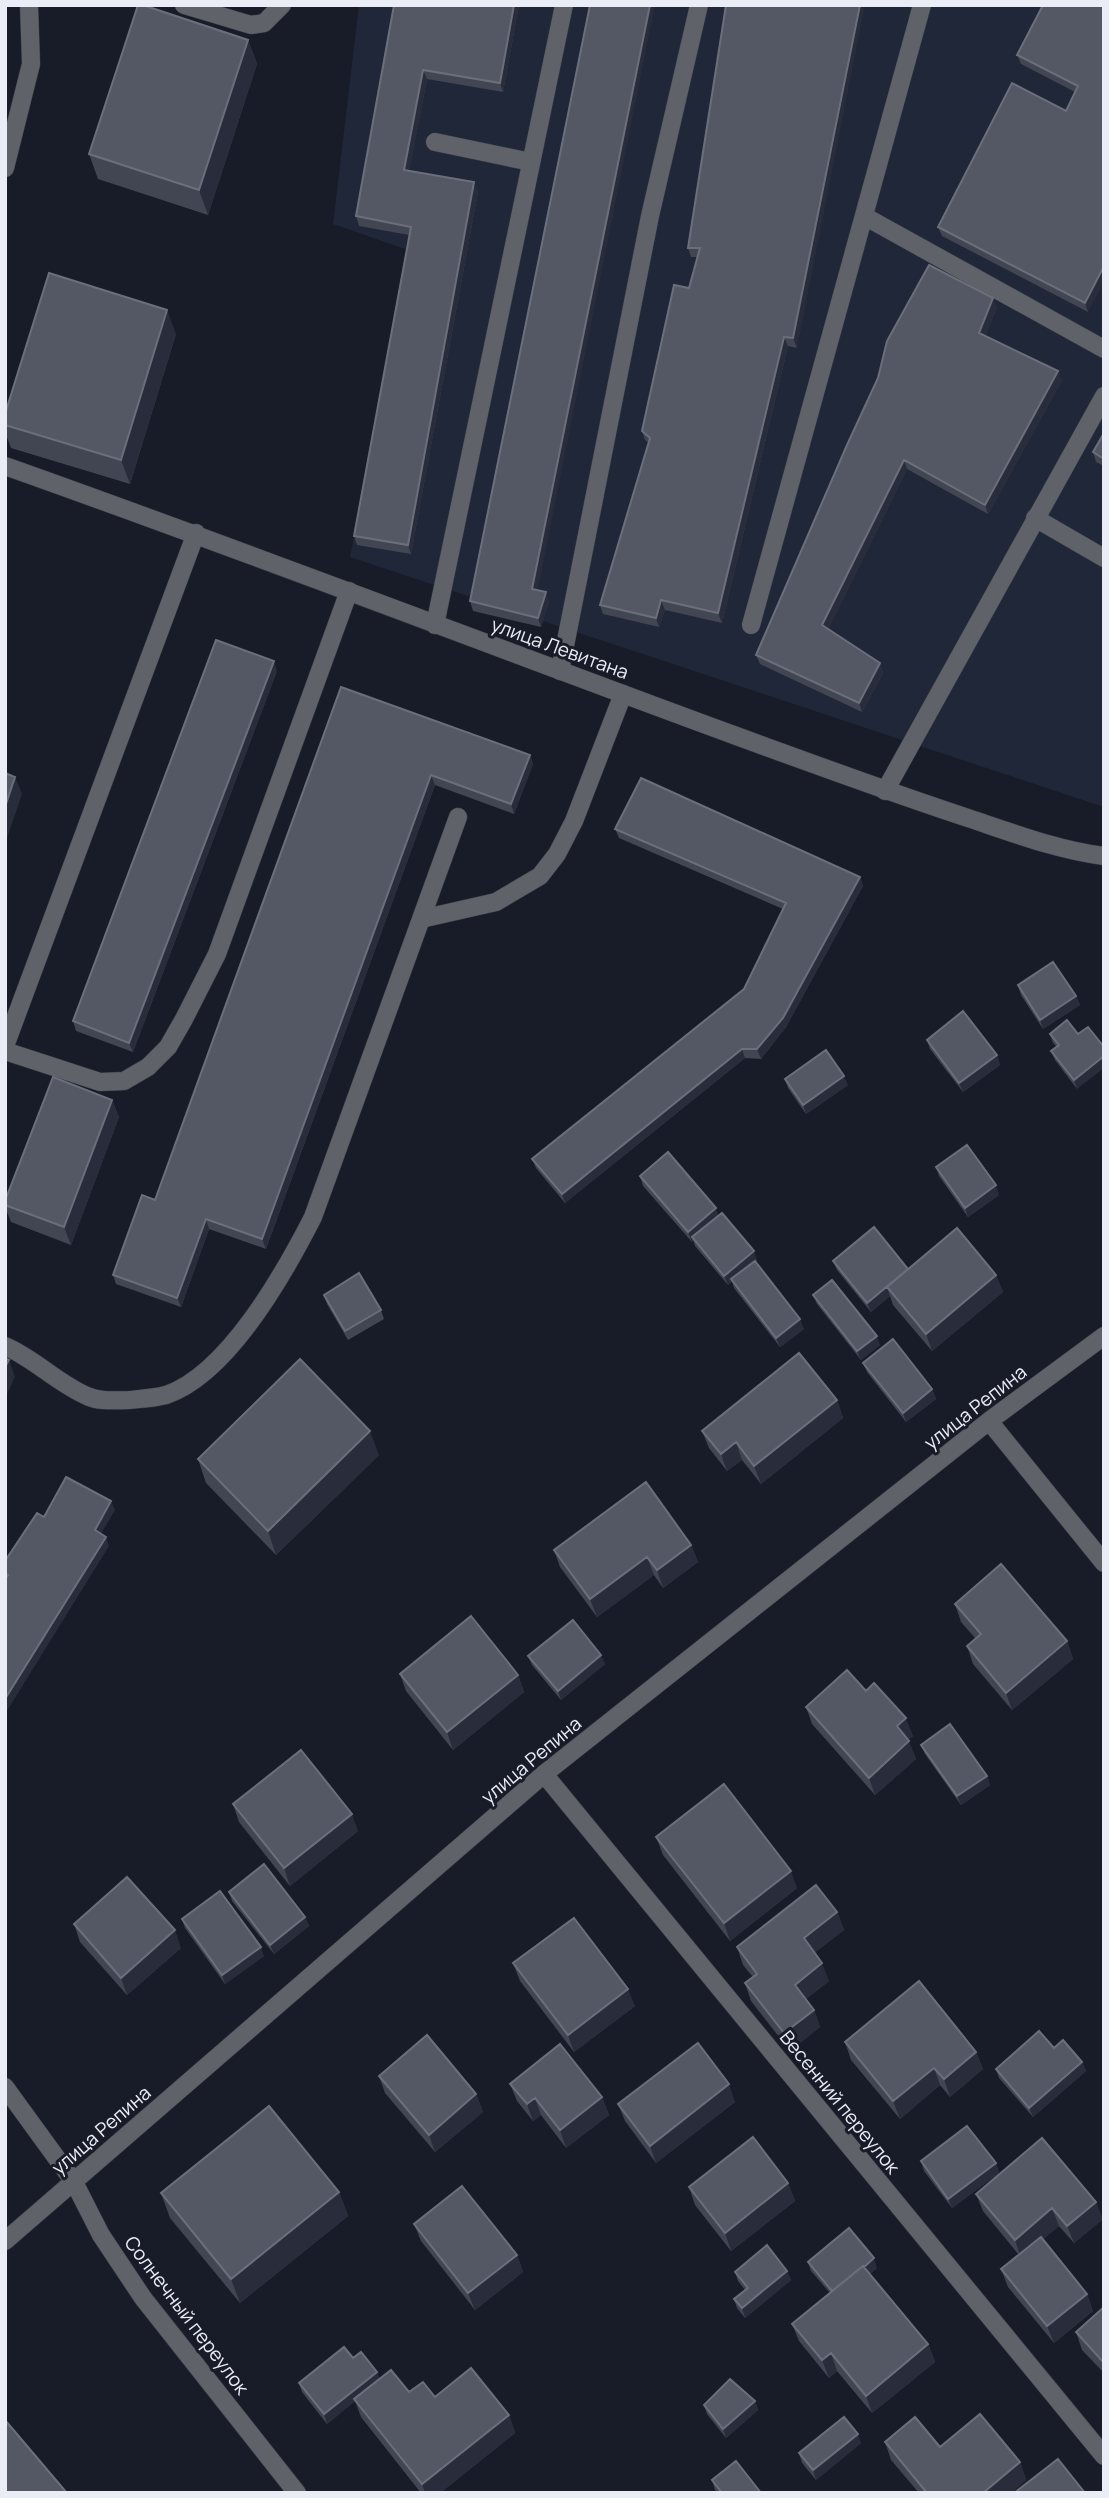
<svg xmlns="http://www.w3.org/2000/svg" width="1109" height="2498" font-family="Manrope,sans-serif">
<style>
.built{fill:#202738}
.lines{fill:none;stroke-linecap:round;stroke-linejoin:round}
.service-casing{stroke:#353945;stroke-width:19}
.minor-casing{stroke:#353945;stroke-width:19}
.tertiary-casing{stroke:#353945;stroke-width:19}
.service{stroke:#5f6268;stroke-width:18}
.minor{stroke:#5f6268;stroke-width:18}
.tertiary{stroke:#5f6268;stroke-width:18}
.wall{fill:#424653}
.shaded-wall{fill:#292d3b}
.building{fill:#545865;stroke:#6b6f7c;stroke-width:2}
.labels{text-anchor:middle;stroke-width:6;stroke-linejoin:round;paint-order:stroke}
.street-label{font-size:19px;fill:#eaedf6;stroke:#181c28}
</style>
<rect width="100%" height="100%" fill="#181c28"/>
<path class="built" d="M359 5H1104V807L350 557 411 251 333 224Z"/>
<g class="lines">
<g class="service-casing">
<path id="service" d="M184 5 251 25 264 23 282 5
M435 142 531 162
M864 216 1104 349
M1035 518 1104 558
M435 625 564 5
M751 625 922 5
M885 791 1104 396
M421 919 496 902 540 876 557 854 574 821 623 694
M5 1046 196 533
M5 1051 100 1082 124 1081 148 1067 168 1047 184 1019 217 954 349 591
M5 1346C35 1359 57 1383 87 1396 100 1402 115 1400 129 1400 140 1399 155 1398 166 1395 228 1374 285 1272 313 1217L458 817"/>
</g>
<g class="minor-casing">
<path id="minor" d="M5 168 31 64 29 5
M560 671 650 216 699 5
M989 1421 1104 1563
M544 1774 1104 2456
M5 2087 74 2182 101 2235 143 2298 297 2493
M5 2241 544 1774 989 1421 1104 1336"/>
</g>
<g class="tertiary-casing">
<path id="tertiary" d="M5 466C248 552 489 645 731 734 810 763 889 792 968 818 1013 833 1057 850 1104 856"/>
</g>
<use href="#service" class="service"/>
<use href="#minor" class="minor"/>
<use href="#tertiary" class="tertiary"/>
</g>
<path class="wall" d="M394 5H519L503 92 427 79 409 171 478 192 411 554 357 545 354 536 409 235 359 226 356 216Z
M726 5 797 348 788 346 722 623 665 610 659 627 603 614 600 605 649 443 645 440 642 431 689 288 697 257H691L688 248Z
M1104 5 1088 312 942 236 938 227 1066 111 1075 92 1021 64 1017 55Z
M248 40 257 64 208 215 98 179 89 154Z
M997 307 985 336 1062 380 988 514 907 469 828 629 880 663 883 673 862 712 760 664 756 655Z
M176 334 130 484 11 448 5 432V414Z
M1104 433V466L1096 462 1093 452Z
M537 590 549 602 541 627 473 611 470 601Z
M277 671 133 1052 76 1031 73 1021Z
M341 687 530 755 533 764 514 814 435 785 266 1249 209 1229 181 1307 116 1284 113 1275 155 1200Z
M615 829 860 877 863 886 786 1027 761 1059 745 1058 565 1203 536 1168 532 1159 744 989 783 909 619 838Z
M1018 985 1076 996 1080 1005 1043 1029 1021 995Z
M1067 1020 1077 1089 1055 1060 1051 1051 1057 1047 1053 1043 1050 1034Z
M927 1040 997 1055 1000 1065 963 1092 930 1049Z
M785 1079 848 1085 806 1114 788 1088Z
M112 1100 119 1117 71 1245 11 1222 5 1207V1201Z
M936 1167 999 1195 968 1217 939 1176Z
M640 1176 719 1215 757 1260 755 1262 804 1329 780 1347 734 1288 732 1281 728 1285 695 1246 693 1240 692 1242 643 1186Z
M833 1261 908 1269 996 1275 1003 1292 932 1351 893 1305 890 1296 871 1312 837 1270Z
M324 1295 381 1310 384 1319 348 1340 327 1304Z
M813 1295 880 1345 861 1360 817 1304Z
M863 1363 932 1389 936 1399 906 1422 867 1372Z
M837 1400 843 1418 761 1484 742 1460 727 1471 709 1448 702 1431Z
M379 1455 276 1555 206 1483 198 1459Z
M691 1545 698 1562 663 1588 654 1575 597 1617 560 1567 554 1550Z
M955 1604 1067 1641 1073 1659 1012 1710 973 1664 967 1646 976 1639 961 1622Z
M528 1656 605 1664 561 1700 532 1665Z
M400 1674 518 1675 524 1692 453 1750 406 1691Z
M866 1691 913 1736 908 1740 916 1759 875 1795 812 1724 806 1707Z
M921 1745 987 1776 990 1785 961 1805 925 1754Z
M233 1804 358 1831 290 1886 239 1822Z
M656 1837 797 1888 730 1941 663 1855Z
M229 1892 305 1917 309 1926 274 1954 232 1901Z
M837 1912 844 1930 814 1953 829 1981 806 1999 814 2010 820 2027 790 2051 751 2001 745 1983 753 1977 743 1965 737 1947Z
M182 1919 264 1956 225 1984 185 1928Z
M74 1924 181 1948 127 1995 80 1942Z
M513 1963 635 2006 574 2052 520 1981Z
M845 2042 976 2052 983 2069 950 2097 940 2085 900 2119 851 2060Z
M1054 2048 1082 2062 1086 2071 1033 2117 999 2078 996 2069Z
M379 2076 476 2094 483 2112 435 2152 385 2093Z
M510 2084 602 2097 609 2115 566 2148 541 2115 533 2121 517 2101Z
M735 2102 656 2163 625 2121 618 2104Z
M921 2161 996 2163 999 2173 952 2208 924 2171Z
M788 2183 795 2201 731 2251 695 2205 689 2187Z
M339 2192 348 2216 240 2303 170 2218 161 2193Z
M976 2194 1103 2219 1074 2243 1059 2226 1043 2239 1087 2294 1093 2311 1054 2343 1008 2287 1001 2269 1019 2255 983 2211Z
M414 2224 517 2255 523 2272 475 2310 421 2241Z
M808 2262 877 2268 870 2274 928 2344 935 2362 872 2413 837 2371 829 2378 799 2341 792 2324 830 2293 811 2271Z
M787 2271 791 2280 745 2318 737 2308 734 2299 745 2290 738 2281 735 2272Z
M1104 2307V2373L1082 2350 1076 2332Z
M353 2358 377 2372 379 2379 409 2392 435 2397 509 2415 515 2433 440 2493H421L361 2417 355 2401 327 2424 302 2392 299 2383Z
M755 2401 758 2410 726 2438 707 2414 704 2405Z
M885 2442 940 2447 1020 2462 1026 2480 1011 2493H919L891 2460Z
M861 2443 816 2480 802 2463 799 2453Z
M712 2480 761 2493H717L715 2490Z"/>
<path class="shaded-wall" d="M514 5H519L503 92 500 83Z
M650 5H655L536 598 532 589Z
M860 5H865L797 348 793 338Z
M248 40 257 64 208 215 199 190Z
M423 70 427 79 408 179 404 170Z
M474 182 478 192 411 554 408 545Z
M1104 266V282L1088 312 1085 303Z
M993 298 997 307 982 343 979 333Z
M167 310 176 334 130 484 121 460Z
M784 337 788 346 722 623 718 613Z
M1058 371 1062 380 988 514 985 505Z
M904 460 907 469 825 635 822 625Z
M546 592 549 602 541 627 538 618Z
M661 600 665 610 659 627 656 618Z
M274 661 277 671 133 1052 129 1043Z
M880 663 883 673 862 712 859 703Z
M530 755 533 764 514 814 511 804Z
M431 775 435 785 266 1249 262 1239Z
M15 777 22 794 5 844V807Z
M860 877 863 886 786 1027 761 1059 757 1049Z
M1076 996 1080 1005 1043 1029 1040 1020Z
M742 1049 745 1058 565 1203 562 1194Z
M997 1055 1000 1065 963 1092 959 1083Z
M1104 1056V1068L1077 1089 1074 1080Z
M844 1076 848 1085 806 1114 803 1105Z
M112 1100 119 1117 71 1245 64 1227Z
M996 1185 999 1195 968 1217 965 1208Z
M716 1208 719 1218 692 1237 693 1240 692 1242 688 1232Z
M206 1219 209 1229 181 1307 177 1298Z
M754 1251 757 1260 728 1285 724 1276Z
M996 1275 1003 1292 932 1351 926 1334Z
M887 1287 890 1296 871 1312 867 1303Z
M800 1319 804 1329 780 1347 776 1338Z
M877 1336 880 1345 861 1360 857 1351Z
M9 1360 15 1377 5 1398V1367Z
M932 1389 936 1399 906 1422 903 1413Z
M837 1400 843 1418 761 1484 754 1466Z
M370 1431 379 1455 276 1555 268 1531Z
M736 1442 742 1460 727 1471 721 1454Z
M111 1501 115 1510 98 1539 95 1530Z
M106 1537 109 1546 5 1714V1699Z
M691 1545 698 1562 663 1588 657 1570Z
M647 1557 654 1575 597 1617 590 1599Z
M1067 1641 1073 1659 1012 1710 1006 1693Z
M601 1655 605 1664 561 1700 558 1691Z
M518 1675 524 1692 453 1750 447 1732Z
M906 1718 913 1736 903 1744 897 1726Z
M909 1741 916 1759 875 1795 869 1778Z
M987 1776 990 1785 961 1805 957 1796Z
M352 1814 358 1831 290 1886 284 1868Z
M791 1871 797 1888 730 1941 724 1923Z
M837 1912 844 1930 810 1956 804 1938Z
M305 1917 309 1926 274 1954 270 1945Z
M175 1930 181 1948 127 1995 121 1978Z
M261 1947 264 1956 225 1984 222 1975Z
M822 1963 829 1981 801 2003 795 1985Z
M628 1989 635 2006 574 2052 568 2035Z
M814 2010 820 2027 790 2051 784 2033Z
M976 2052 983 2069 950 2097 944 2079Z
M1082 2062 1086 2071 1033 2117 1029 2108Z
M934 2068 940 2085 900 2119 893 2101Z
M729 2084 735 2102 656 2163 650 2146Z
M476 2094 483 2112 435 2152 429 2135Z
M602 2097 609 2115 566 2148 560 2130Z
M535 2098 541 2115 533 2121 527 2104Z
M996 2163 999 2173 952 2208 948 2199Z
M788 2183 795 2201 731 2251 725 2233Z
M339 2192 348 2216 240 2303 231 2279Z
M1096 2202 1103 2219 1074 2243 1067 2226Z
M1052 2208 1059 2226 1021 2258 1015 2240Z
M517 2255 523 2272 475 2310 468 2293Z
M874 2258 877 2268 837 2302 833 2293Z
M787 2271 791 2280 745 2318 742 2308Z
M1087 2294 1093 2311 1054 2343 1047 2326Z
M928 2344 935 2362 872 2413 866 2396Z
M831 2353 837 2371 829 2378 822 2360Z
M377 2372 381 2382 354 2399 355 2401 327 2424 324 2414Z
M755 2401 758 2410 726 2438 723 2429Z
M509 2415 515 2433 440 2493H425L422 2484Z
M858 2434 861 2443 816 2480 813 2470Z
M1020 2462 1026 2480 1011 2493H983Z"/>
<path class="building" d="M138 5H143L248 40 199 190 89 154Z
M394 5H514L500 83 423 70 404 170 474 182 408 545 354 536 411 227 356 216Z
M590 5H650L532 589 546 592 538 618 470 601Z
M726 5H860L793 338 784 337 718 613 661 600 656 618 600 605 650 438 642 431 674 285 689 288 700 248H688Z
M1043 5H1104V266L1085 303 938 227 1012 83 1066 111 1078 86 1017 55Z
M929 265 993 298 979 333 1058 371 985 505 904 460 822 625 880 663 859 703 756 655 847 445 878 378 887 341Z
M49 273 167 310 121 460 5 425V414Z
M1104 433V459L1093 452Z
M216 640 274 661 129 1043 73 1021Z
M341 687 530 755 511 804 431 775 262 1239 206 1219 177 1298 113 1275 142 1195 155 1200Z
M5 773 15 777 5 807Z
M641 778 860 877 783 1018 757 1049H742L562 1194 532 1159 744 989 786 903 615 829Z
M1053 962 1076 996 1040 1020 1018 985Z
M963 1011 997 1055 959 1083 927 1040Z
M1067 1020 1078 1034 1088 1027 1104 1047V1056L1074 1080 1051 1051 1059 1045 1050 1034Z
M826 1050 844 1076 803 1105 785 1079Z
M53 1077 112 1100 64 1227 5 1205V1201Z
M967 1145 996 1185 965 1208 936 1167Z
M668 1152 716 1208 688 1232 640 1176Z
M722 1213 754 1251 724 1276 692 1237Z
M874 1227 908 1269 867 1303 833 1261Z
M957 1228 996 1275 926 1334 887 1287Z
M755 1261 800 1319 776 1338 731 1279Z
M359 1273 381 1310 345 1331 324 1295Z
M832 1280 877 1336 857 1351 813 1295Z
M893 1339 932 1389 903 1413 863 1363Z
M799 1353 837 1400 754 1466 736 1442 721 1454 702 1431Z
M5 1358 9 1360 5 1367Z
M300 1359 370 1431 268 1531 198 1459Z
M66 1477 111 1501 95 1530 106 1537 5 1699V1580L8 1575 5 1573V1561L37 1513 44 1517Z
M646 1482 691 1545 657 1570 647 1557 590 1599 554 1550Z
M1001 1564 1067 1641 1006 1693 967 1646 981 1634 955 1604Z
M471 1616 518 1675 447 1732 400 1674Z
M573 1620 601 1655 558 1691 528 1656Z
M847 1670 866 1691 874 1683 906 1718 897 1726 909 1741 869 1778 806 1707Z
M950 1724 987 1776 957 1796 921 1745Z
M301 1750 352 1814 284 1868 233 1804Z
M724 1784 791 1871 724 1923 656 1837Z
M264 1864 305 1917 270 1945 229 1892Z
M127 1877 175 1930 121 1978 74 1924Z
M816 1885 837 1912 804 1938 822 1963 795 1985 814 2010 784 2033 745 1983 757 1974 737 1947Z
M220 1891 261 1947 222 1975 182 1919Z
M574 1918 628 1989 568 2035 513 1963Z
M919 1981 976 2052 944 2079 934 2068 893 2101 845 2042Z
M1039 2031 1054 2048 1063 2040 1082 2062 1029 2108 996 2069Z
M427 2035 476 2094 429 2135 379 2076Z
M698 2043 729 2084 650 2146 618 2104Z
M560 2044 602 2097 560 2130 535 2098 527 2104 510 2084Z
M269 2106 339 2192 231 2279 161 2193Z
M967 2126 996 2163 948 2199 921 2161Z
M753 2137 788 2183 725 2233 689 2187Z
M1042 2138 1096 2202 1067 2226 1052 2208 1015 2240 976 2194Z
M462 2186 517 2255 468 2293 414 2224Z
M849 2228 874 2258 864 2267 863 2266 832 2291 808 2262Z
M1041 2237 1087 2294 1047 2326 1001 2269Z
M767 2245 787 2271 742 2308 734 2299 748 2288 735 2272Z
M863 2266 928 2344 866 2396 831 2353 822 2360 792 2324Z
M1104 2307V2363L1076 2332Z
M344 2347 353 2358 361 2352 377 2372 324 2414 299 2383Z
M471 2368 509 2415 422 2484 354 2399 391 2370 409 2392 423 2382 435 2397Z
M730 2379 755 2401 723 2429 704 2405Z
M980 2414 1020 2462 983 2493H927L885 2442 915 2417 940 2447Z
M844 2417 858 2434 813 2470 799 2453Z
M5 2420 67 2493H5Z
M1058 2459 1085 2493H1014Z
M736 2461 761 2493H722L712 2480Z"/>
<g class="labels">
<g class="street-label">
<text transform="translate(560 648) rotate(20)" y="7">улица Левитана</text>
<text transform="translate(975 1407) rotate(-38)" y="7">улица Репина</text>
<text transform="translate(531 1760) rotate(-40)" y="7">улица Репина</text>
<text transform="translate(840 2102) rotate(51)" y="7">Весенний переулок</text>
<text transform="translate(101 2130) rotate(-41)" y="7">улица Репина</text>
<text transform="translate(187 2315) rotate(53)" y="7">Солнечный переулок</text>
</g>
</g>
<rect width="1109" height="2498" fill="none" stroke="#eaedf6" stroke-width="14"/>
</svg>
